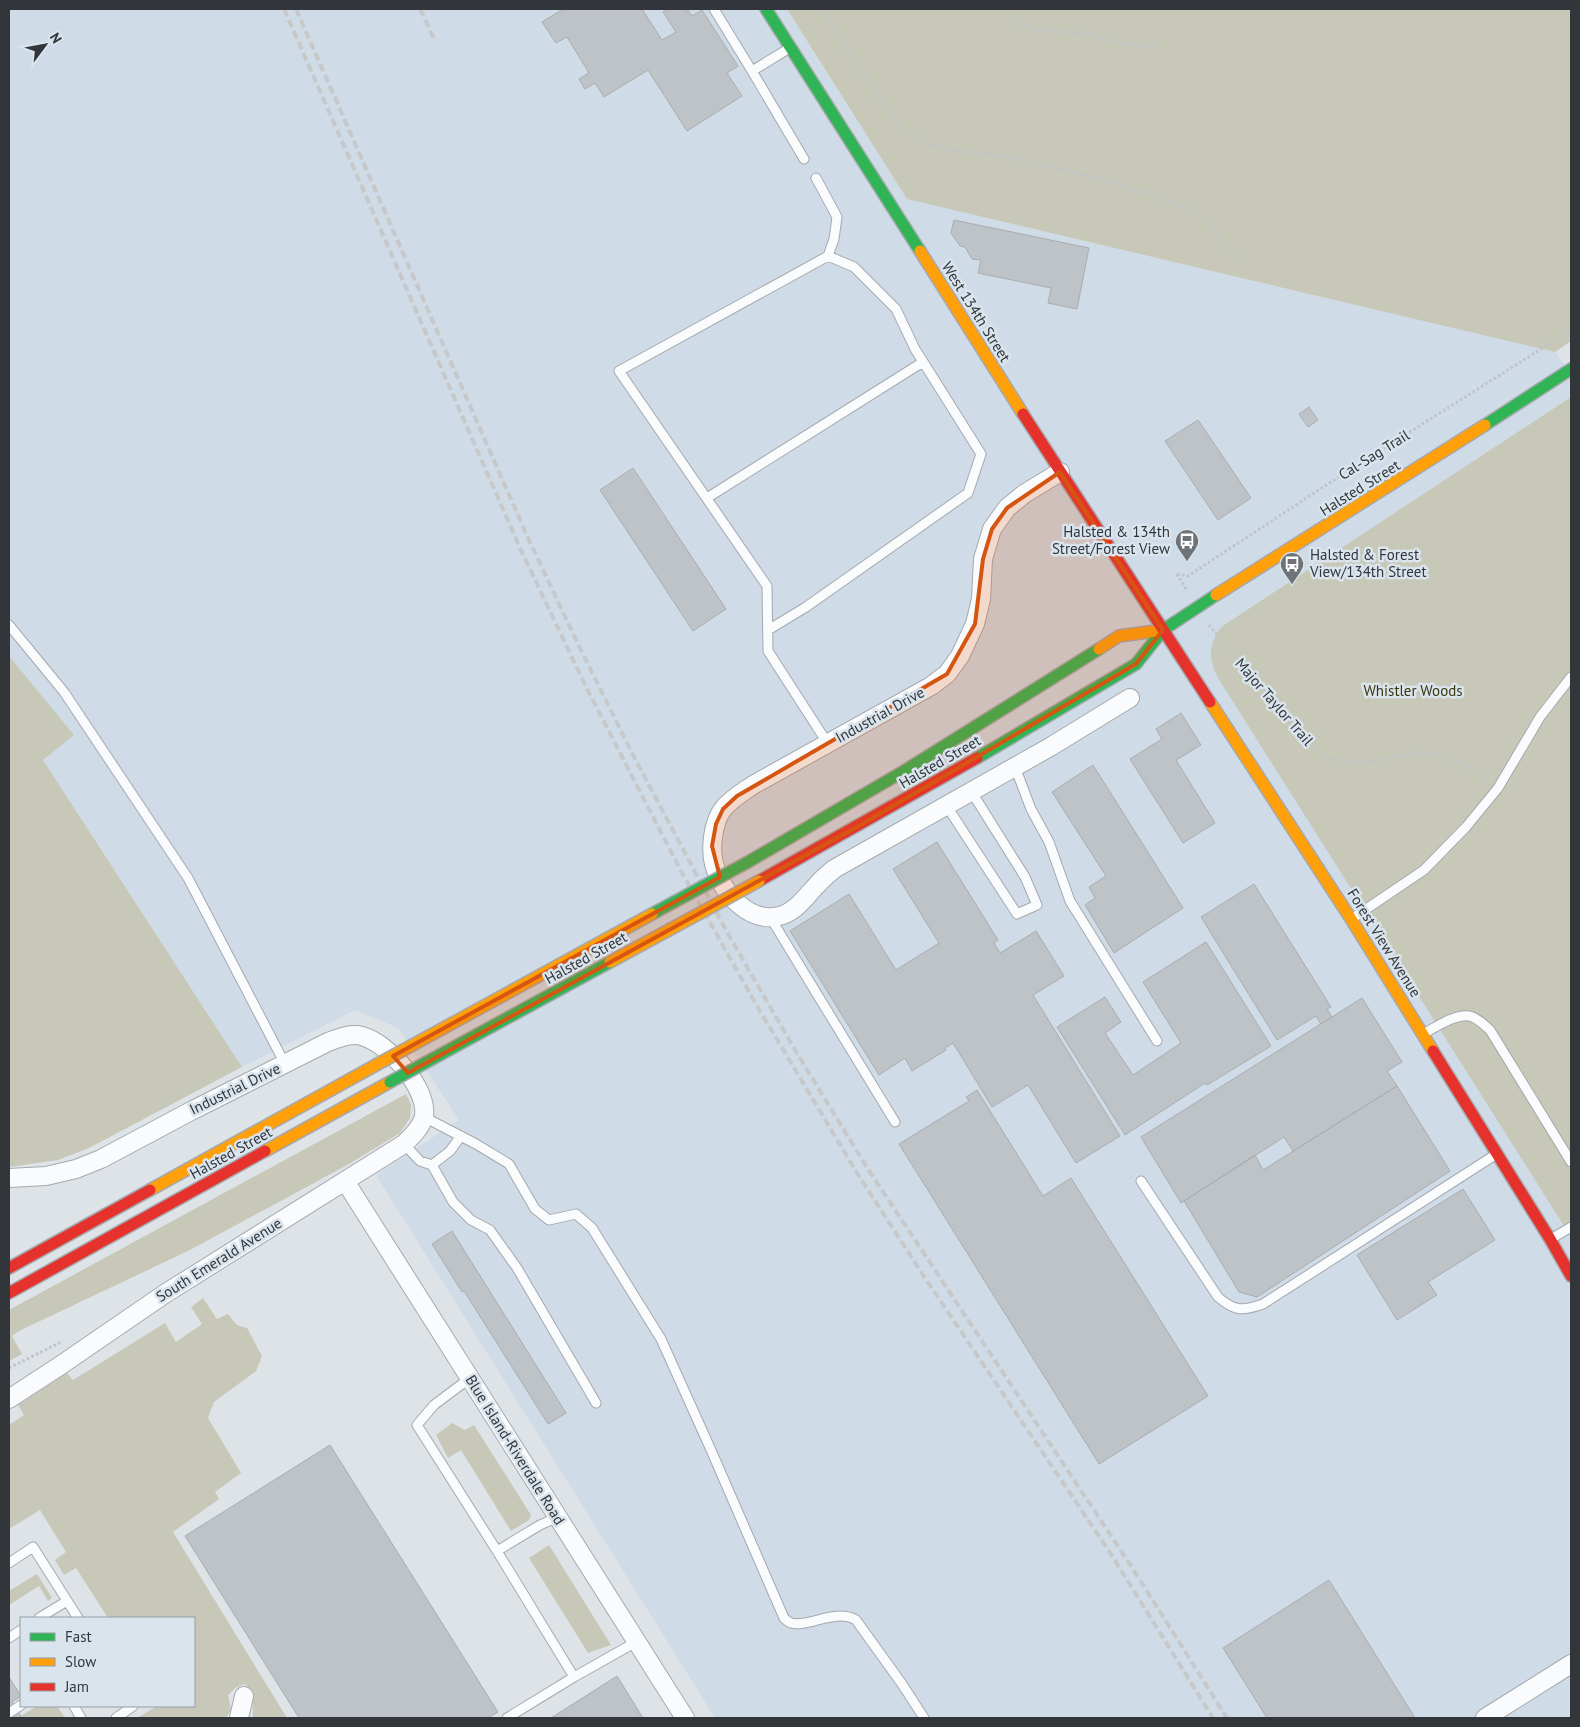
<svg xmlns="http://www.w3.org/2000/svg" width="1580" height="1727" font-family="'PT Sans',sans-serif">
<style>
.built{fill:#cfdbe6}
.green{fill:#c7c8b8}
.building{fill:#bec3c7;stroke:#a9adb0}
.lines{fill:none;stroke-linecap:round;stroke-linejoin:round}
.lane-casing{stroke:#a5a9ad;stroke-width:11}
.street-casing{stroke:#a5a9ad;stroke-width:20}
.fast-casing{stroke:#a5a9ad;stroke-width:14}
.slow-casing{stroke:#a5a9ad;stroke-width:14}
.jam-casing{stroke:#a5a9ad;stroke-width:14}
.path{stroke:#c1c4c6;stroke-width:3;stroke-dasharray:2.5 2.5;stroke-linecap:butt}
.lane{stroke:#fafbfc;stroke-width:9}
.street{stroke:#fafbfc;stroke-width:18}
.fast{stroke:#30b455;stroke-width:11}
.slow{stroke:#ff9f0a;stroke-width:11}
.jam{stroke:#e5322d;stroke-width:11}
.rail{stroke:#c6c8c9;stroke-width:4;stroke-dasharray:8 4;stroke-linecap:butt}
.fast-bridge-casing{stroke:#a5a9ad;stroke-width:14;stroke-linecap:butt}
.slow-bridge-casing{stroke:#a5a9ad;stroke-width:14;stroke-linecap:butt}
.fast-bridge{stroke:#30b455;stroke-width:11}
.slow-bridge{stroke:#ff9f0a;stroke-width:11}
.marked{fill:#d65611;fill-opacity:0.2;stroke:#d65611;stroke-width:4;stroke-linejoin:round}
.labels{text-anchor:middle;stroke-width:5;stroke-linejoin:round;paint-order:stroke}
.street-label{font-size:15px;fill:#32363a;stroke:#d9e4ed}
.poi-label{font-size:15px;fill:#32363a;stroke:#d9e4ed;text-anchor:end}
.park-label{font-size:15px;fill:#3a350b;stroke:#d9e4ed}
</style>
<rect width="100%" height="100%" fill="#dee3e8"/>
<path class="built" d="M9 9H787L907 199 1555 352 1571 373V397L1221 627 1571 1237V1718H715L376 1175 459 1120 398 1028 355 1010 242 1067 43 760 74 735 9 656Z"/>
<path class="green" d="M787 9H1571V341L1555 352 907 199Z
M1571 397V1237L1218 678C1208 657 1208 647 1221 627Z
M9 656 74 735 43 760 242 1067 89 1148 58 1160 9 1167Z
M406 1094 411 1105 410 1118 400 1133 349 1164 190 1250 19 1331 12 1336 22 1354 9 1361V1310Z
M203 1298 217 1319 228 1314 237 1325 247 1328 262 1356 256 1371 214 1402 208 1418 241 1473 215 1492 219 1499 173 1532 287 1718H253L252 1692 245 1684 235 1688 228 1695 231 1710 226 1718H137L157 1706H194V1618H108L76 1568 64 1575 55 1560 66 1552 40 1510 9 1529V1425L24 1415 18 1405 67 1373 73 1380 165 1323 176 1342 202 1324 191 1307Z
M452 1423 465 1430 474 1425 531 1515 529 1520 511 1531 461 1450 448 1458 436 1435Z
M549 1545 611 1645 588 1653 529 1558Z
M37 1574 52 1598 48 1601 39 1586 9 1605V1591Z
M37 1706H57L65 1718H18Z"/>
<path class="building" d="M563 9H642L662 40 676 32 663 12 669 9H683L685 12 688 10 692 16 702 10 738 66 727 73 742 96 687 131 648 70 604 97 595 83 585 89 579 79 589 73 567 37 556 43 542 22Z
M954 220 1089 248 1077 309 1048 303 1051 288 978 273 981 260 972 259 965 247 960 246 951 233Z
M1309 407 1318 420 1308 427 1299 414Z
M1198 420 1251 498 1218 520 1165 441Z
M633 468 726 609 693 631 600 490Z
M1181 713 1201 745 1176 760 1215 823 1183 843 1130 759 1162 739 1156 729Z
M1093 765 1183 908 1114 953 1085 905 1095 898 1089 887 1106 876 1052 792Z
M937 842 998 940 994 943 1000 953 1036 931 1064 976 1033 995 1120 1136 1076 1163 1028 1085 992 1107 953 1043 945 1048 946 1050 912 1071 905 1058 879 1075 790 931 849 894 896 970 939 943 893 869Z
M1254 884 1331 1007 1327 1009 1332 1017 1321 1024 1316 1016 1277 1040 1201 917Z
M1206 942 1271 1046 1207 1085 1205 1083 1125 1135 1057 1027 1105 997 1121 1022 1105 1033 1133 1075 1181 1043 1143 982Z
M1362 998 1402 1062 1387 1071 1397 1086 1293 1151 1284 1137 1181 1203 1141 1137Z
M1397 1086 1450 1171 1257 1297 1239 1292 1184 1201 1255 1155 1263 1170Z
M977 1090 1043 1196 1071 1178 1208 1396 1099 1464 899 1144 969 1101 966 1097Z
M1463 1189 1495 1240 1428 1282 1437 1295 1397 1320 1357 1255Z
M452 1231 566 1413 548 1424 464 1291 462 1292 432 1244Z
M330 1445 498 1712 488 1718H299L185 1536Z
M1329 1580 1415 1718H1267L1223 1648Z
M617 1676 643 1718H551Z
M9 1677 21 1696 12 1702 21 1716 18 1718H9Z"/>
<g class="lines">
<g class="lane-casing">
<path id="lane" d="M714 9 752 71
M788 49 752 71 804 159
M816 178 837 217 834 239 828 256
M707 498 923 362
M9 625 64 692 188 878 285 1064
M768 630 806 607 968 493 981 454 915 349 896 309 854 267 828 256 619 371 767 586 768 651 828 744
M1015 767 1031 809 1049 842 1070 901 1157 1041
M946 805 1017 914 1037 905 1025 877 971 791
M770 917 895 1122
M1353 918 1424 870 1466 827 1498 788 1540 717 1571 677
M1423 1034C1436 1027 1455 1014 1469 1016 1477 1017 1484 1025 1490 1030L1571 1162
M424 1117 476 1144 509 1164 535 1209 549 1220 576 1214 592 1228 661 1339 711 1450 784 1618C786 1620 788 1622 791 1623 808 1628 835 1608 856 1620L902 1684 924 1718
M461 1136 450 1151 432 1165 453 1202 471 1220 490 1230 517 1268 596 1403
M404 1144 420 1161 432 1165
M1141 1181 1218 1297C1235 1312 1243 1311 1263 1304L1495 1155
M1551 1239 1571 1227
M470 1378 434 1405 417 1425 497 1551
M558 1517 540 1525 497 1551 574 1677 636 1642
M9 1563 33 1547 78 1618
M39 1618 67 1601
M9 1638 21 1630
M74 1706 81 1718
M9 1713 21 1705
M116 1718 133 1706
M507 1718 574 1677"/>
</g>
<g class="street-casing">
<path id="street" d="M1060 472 1024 494 1007 508 992 529 983 559 981 599 975 624 960 656 947 674 931 686 753 785C743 792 731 799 723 809 713 822 710 848 714 864 722 893 750 926 783 915 798 909 806 896 817 885 822 879 828 874 834 869L1050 747 1130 698
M9 1178 46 1176 76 1169 101 1159 191 1111 328 1042C339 1038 351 1033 362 1036 388 1043 428 1088 424 1116 422 1127 411 1137 404 1144L166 1293 61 1365 9 1399
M345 1181 685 1718
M239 1718 244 1696
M1485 1718 1571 1664"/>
</g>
<g class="fast-casing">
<path id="fast" d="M766 9 920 251
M1485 425 1571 369
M977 758 1136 664 1163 630 1216 595
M748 862 904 771 1099 649"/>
</g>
<g class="slow-casing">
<path id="slow" d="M920 251 1023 414
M1216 595 1485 425
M1099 649 1119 636 1163 630
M1210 702 1351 919 1433 1051
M265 1151 390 1082
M150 1190 376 1065"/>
</g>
<g class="jam-casing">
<path id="jam" d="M1023 414 1210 702
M759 881 977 758
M1433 1051 1550 1239 1571 1276
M9 1268 150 1190
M9 1293 265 1151"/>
</g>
<path class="path" d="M822 9 891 117 903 129 931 145 946 149 998 155 1088 176 1114 182 1178 204 1193 210 1204 220 1233 251 1250 260
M1005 9 1008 14 1022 26 1036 30 1080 33 1131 45 1157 46
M1177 574 1188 576 1334 480 1571 330
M1177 574 1187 590
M1209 625 1276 705 1305 742 1328 758 1350 763 1381 760 1419 752 1447 757 1472 769 1489 781
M9 1368 63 1341"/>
<use href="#lane" class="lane"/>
<use href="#street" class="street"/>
<use href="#fast" class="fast"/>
<use href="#slow" class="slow"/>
<use href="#jam" class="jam"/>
<path class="rail" d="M284 9 520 548 586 687 681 871 757 1006 857 1173 925 1278 1109 1551 1213 1718
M296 9 528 538 576 640 633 755 727 932 795 1050 866 1166 1133 1569 1227 1718
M420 9 435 41"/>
<g class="fast-bridge-casing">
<path id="fast-bridge" d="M652 914 748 862
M390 1082 610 962"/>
</g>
<g class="slow-bridge-casing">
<path id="slow-bridge" d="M610 962 759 881
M376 1065 652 914"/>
</g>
<use href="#fast-bridge" class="fast-bridge"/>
<use href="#slow-bridge" class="slow-bridge"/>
</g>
<path class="marked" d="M1060 472 1163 630 1136 664 859 826 408 1073 393 1056 720 877 712 846 716 824 723 809 737 796 947 674 975 624 983 559 992 529 1007 508Z"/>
<defs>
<g id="bus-pin" transform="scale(1.25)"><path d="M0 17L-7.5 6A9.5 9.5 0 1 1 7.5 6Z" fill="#6e7377" stroke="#d9e4ed"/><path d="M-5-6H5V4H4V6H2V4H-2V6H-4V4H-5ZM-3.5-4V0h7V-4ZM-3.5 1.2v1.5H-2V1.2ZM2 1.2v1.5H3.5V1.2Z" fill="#fff"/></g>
</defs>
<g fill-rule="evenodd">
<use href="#bus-pin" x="1187" y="541"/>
<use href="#bus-pin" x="1292" y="564"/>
</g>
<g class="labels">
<g class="street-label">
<text transform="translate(976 312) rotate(58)" y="5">West 134th Street</text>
<text transform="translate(1374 455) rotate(-32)" y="5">Cal-Sag Trail</text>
<text transform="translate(1360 488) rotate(-32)" y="5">Halsted Street</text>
<text transform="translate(1274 702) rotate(49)" y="5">Major Taylor Trail</text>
<text transform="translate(880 715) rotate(-29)" y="5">Industrial Drive</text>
<text transform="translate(940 762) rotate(-30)" y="5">Halsted Street</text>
<text transform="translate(1384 943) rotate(58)" y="5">Forest View Avenue</text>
<text transform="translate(586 958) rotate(-29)" y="5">Halsted Street</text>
<text transform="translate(235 1089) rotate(-26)" y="5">Industrial Drive</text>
<text transform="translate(231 1153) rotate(-29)" y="5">Halsted Street</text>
<text transform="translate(219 1260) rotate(-32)" y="5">South Emerald Avenue</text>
<text transform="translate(515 1450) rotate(58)" y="5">Blue Island-Riverdale Road</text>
</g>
<g class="poi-label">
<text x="1170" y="537">Halsted &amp; 134th<tspan x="1170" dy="17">Street/Forest View</tspan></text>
<text x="1310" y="560" text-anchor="start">Halsted &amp; Forest<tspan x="1310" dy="17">View/134th Street</tspan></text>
</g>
<g class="park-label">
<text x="1413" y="696">Whistler Woods</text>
</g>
</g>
<rect width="1580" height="1727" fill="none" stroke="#32363a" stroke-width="20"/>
<rect x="20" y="1617" width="175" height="90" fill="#d9e4ed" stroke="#969ea5"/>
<rect x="30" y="1633" width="25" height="8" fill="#30b455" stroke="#969ea5"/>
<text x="65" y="1642" font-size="15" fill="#32363a">Fast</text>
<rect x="30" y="1658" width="25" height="8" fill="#ff9f0a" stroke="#969ea5"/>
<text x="65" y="1667" font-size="15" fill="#32363a">Slow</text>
<rect x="30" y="1683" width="25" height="8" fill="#e5322d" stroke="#969ea5"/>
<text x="65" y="1692" font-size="15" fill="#32363a">Jam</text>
<g transform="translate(45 45) rotate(58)" stroke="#d9e4ed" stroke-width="4" paint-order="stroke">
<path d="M0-4L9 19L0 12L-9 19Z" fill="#32363a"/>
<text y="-8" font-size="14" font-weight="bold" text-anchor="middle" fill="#32363a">N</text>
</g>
</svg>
